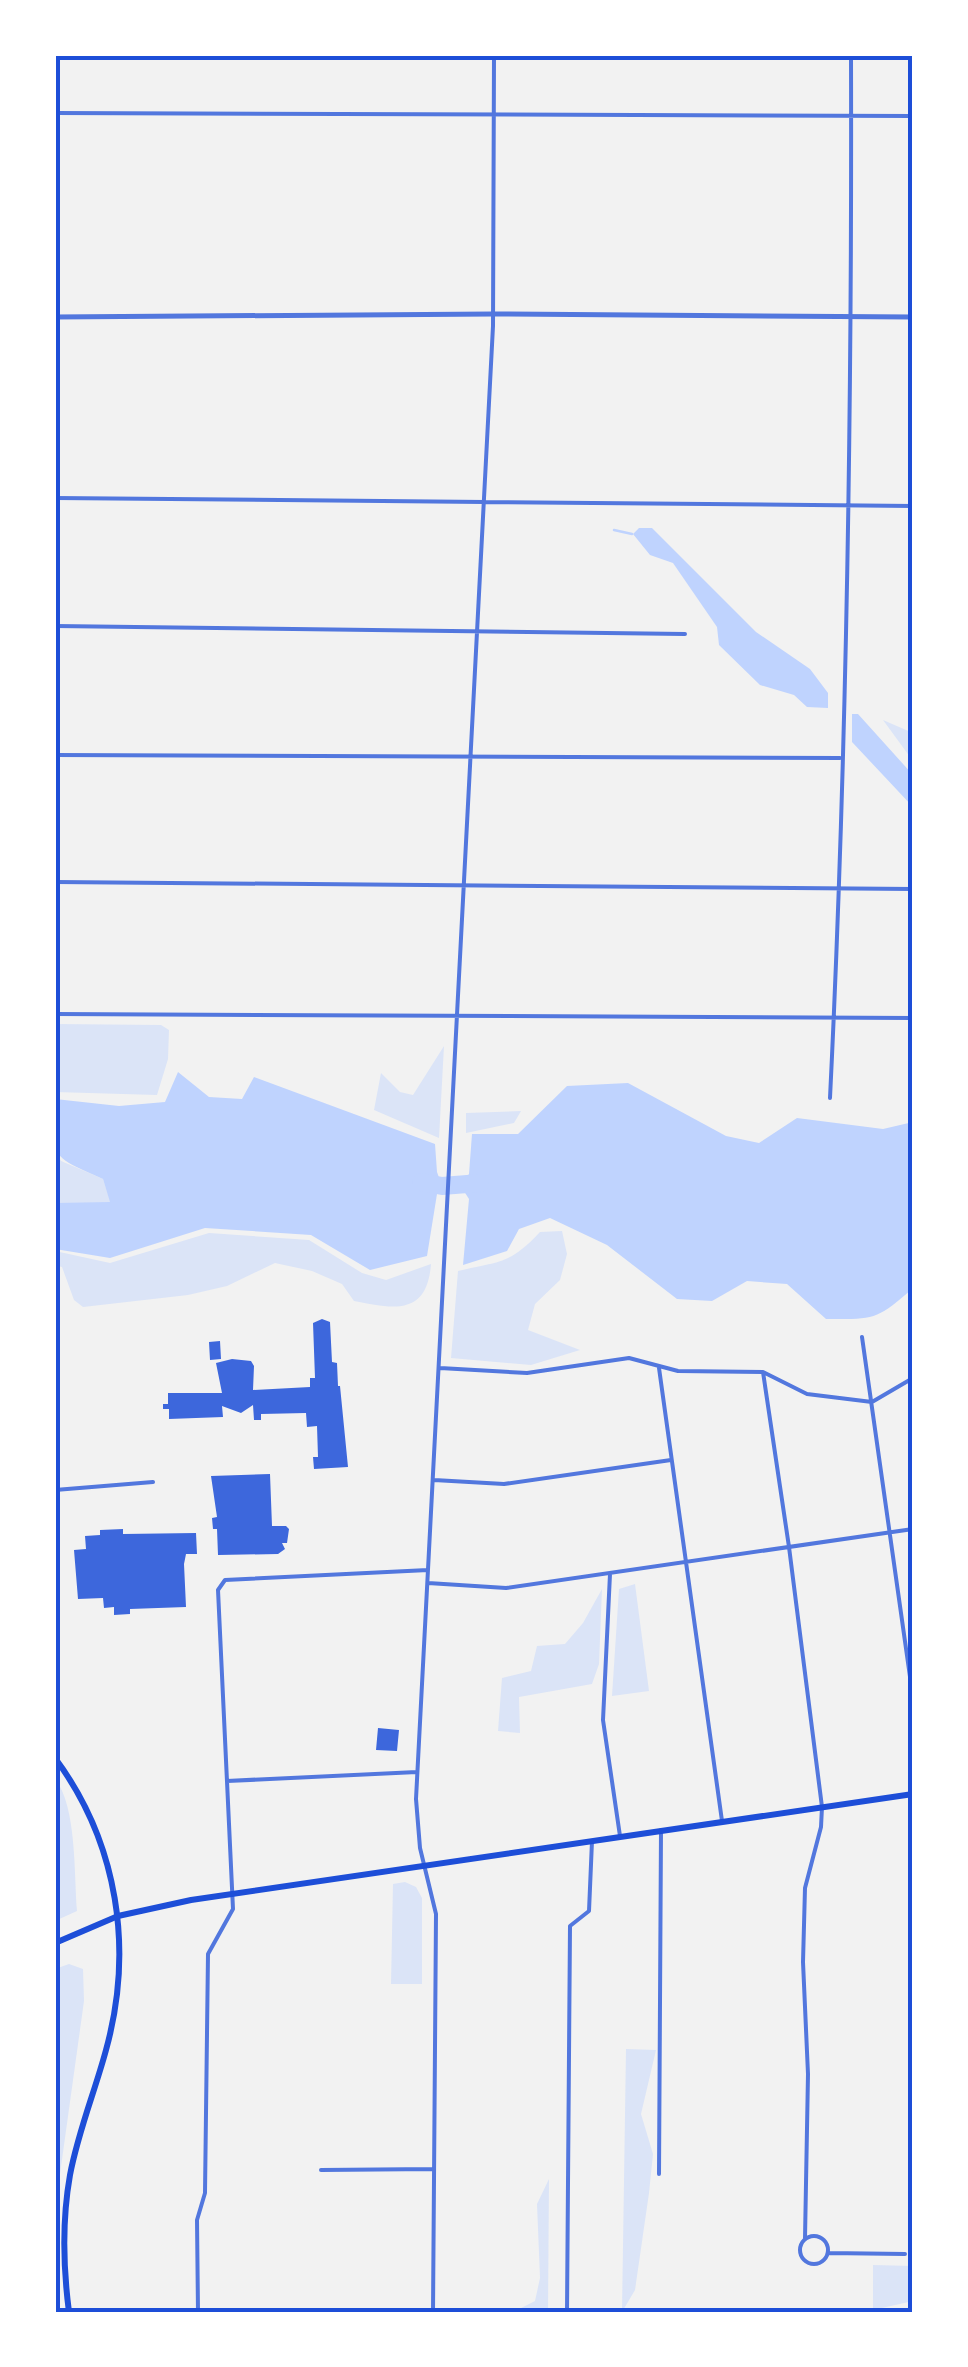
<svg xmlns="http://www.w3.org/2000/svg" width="968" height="2367" font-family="Mulish,sans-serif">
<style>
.green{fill:#dbe4f7}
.water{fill:#bfd3fe}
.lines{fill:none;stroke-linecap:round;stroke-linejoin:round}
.stream{stroke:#bfd3fe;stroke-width:2.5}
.river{stroke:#bfd3fe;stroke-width:18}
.building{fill:#3d67dc}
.minor{stroke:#5277de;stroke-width:4}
.tertiary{stroke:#5277de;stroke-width:5}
.secondary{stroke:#1d4ed8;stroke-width:6}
.primary{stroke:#1d4ed8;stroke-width:6}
.neatline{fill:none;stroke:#1d4ed8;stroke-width:4}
</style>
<rect width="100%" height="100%" fill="#f2f2f2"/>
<path class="green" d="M883 720 913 733V761Z
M55 1024 161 1025 169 1030 168 1059 157 1095 55 1092Z
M444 1046 439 1138 374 1110 381 1073 400 1092 413 1095Z
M521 1111 514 1123 466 1133V1113Z
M55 1151 61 1161 103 1179 111 1203H55Z
M562 1231 567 1254 560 1280 535 1304 528 1330 580 1350 531 1365 451 1358 458 1271C500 1261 509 1265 540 1232Z
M209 1233 309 1240 362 1273 386 1280 431 1264C427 1316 394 1309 354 1301L342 1284 312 1271 275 1263 227 1286 188 1295 83 1307 74 1300 62 1267 55 1265V1251L110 1263Z
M635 1584 649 1691 612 1696 619 1589Z
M602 1589 599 1664 592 1684 519 1697 520 1733 498 1731 502 1678 531 1671 537 1646 565 1644 583 1623Z
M55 1779C77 1806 74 1876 77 1911L55 1921Z
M405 1882 416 1887 422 1898V1984H391L393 1884Z
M69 1964 83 1969 84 2001 55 2210V1969Z
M626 2049 656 2050 641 2114 653 2154 649 2193 635 2290 622 2312Z
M549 2179 548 2312H513L535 2301 540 2278 537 2204Z
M873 2265 913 2266V2301L873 2310Z"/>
<path class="water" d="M639 528H652L756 632 810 669 828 693V708L807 707 794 695 760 685 719 645 717 627 673 563 650 555 633 534Z
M852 714H858L913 775V807L852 742Z
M178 1072 209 1097 242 1099 254 1077 435 1144 437 1172 442 1186 437 1194 427 1256 370 1270 311 1235 205 1228 110 1258 55 1249V1203L110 1202 103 1179C46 1154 55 1159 55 1099L119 1106 165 1102Z
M628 1083 726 1136 759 1143 797 1118 883 1129 913 1122V1288C876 1321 874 1319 826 1319L787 1284 747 1281 712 1301 677 1299 607 1245 550 1218 519 1229 507 1251 463 1265 469 1199 460 1185 469 1174 472 1134H518L567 1086Z"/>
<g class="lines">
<path class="stream" d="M614 530 632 534"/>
<path class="river" d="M421 1182 442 1186 480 1183"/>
</g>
<path class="building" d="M322 1319 330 1322 332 1362 337 1363 338 1386H340L348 1467 314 1469 313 1457H318L317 1426 307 1427 306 1413 261 1414V1420H254L253 1405 241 1413 222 1406 223 1417 169 1419V1409H163V1404H168V1393H222L216 1363 232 1359 251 1361 254 1366 253 1390 310 1387V1378H315L313 1323Z
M220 1341 221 1359 210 1360 209 1342Z
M270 1474 272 1526H286L289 1529 287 1543H282L285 1549 278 1554 218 1555 217 1529H213L212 1518 217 1517 211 1476Z
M123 1529V1534L196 1533 197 1554H186L184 1564 186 1607 130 1609V1614L114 1615V1607L104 1608 103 1598 78 1599 74 1550 86 1549 85 1536 100 1535V1530Z
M378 1728 399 1730 397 1751 376 1750Z"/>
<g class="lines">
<path class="minor" d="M55 113 913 116
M55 498 913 506
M55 626 685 634
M55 755 840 758
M55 882 913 889
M55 1014 913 1018
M830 1098C847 751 852 402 851 55
M862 1337 913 1698
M440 1368 527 1373 629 1358 678 1371 763 1372 807 1394 872 1402 913 1378
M659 1368 722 1821
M763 1372 789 1547 822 1807 821 1827 805 1888 803 1962 808 2074 805 2238
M434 1480 504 1484 671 1460
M55 1490 153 1482
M610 1574 603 1720 620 1836
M428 1583 506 1588 913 1529
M227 1781 417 1772
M321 2170 434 2169
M659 2174 661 1830
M800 2250a14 14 0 1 1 28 0a14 14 0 1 1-28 0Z
M828 2253 905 2254
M198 2312 197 2220 205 2193 208 1954 233 1909 218 1590 225 1580 428 1570
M433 2312 436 1914 420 1848 416 1799 493 326 494 55
M567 2312 570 1926 589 1911 592 1841
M907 2312 913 2310"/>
<path class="tertiary" d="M55 317 493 314 913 317"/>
<path class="secondary" d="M55 1758C118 1843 134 1949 106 2050 95 2091 78 2132 70 2175 62 2220 63 2266 69 2312"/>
<path class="primary" d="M55 1943 118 1916 191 1900 913 1794"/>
</g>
<rect width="968" height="2367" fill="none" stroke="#ffffff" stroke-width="115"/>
<rect x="58" y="58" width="852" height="2252" class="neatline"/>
</svg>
